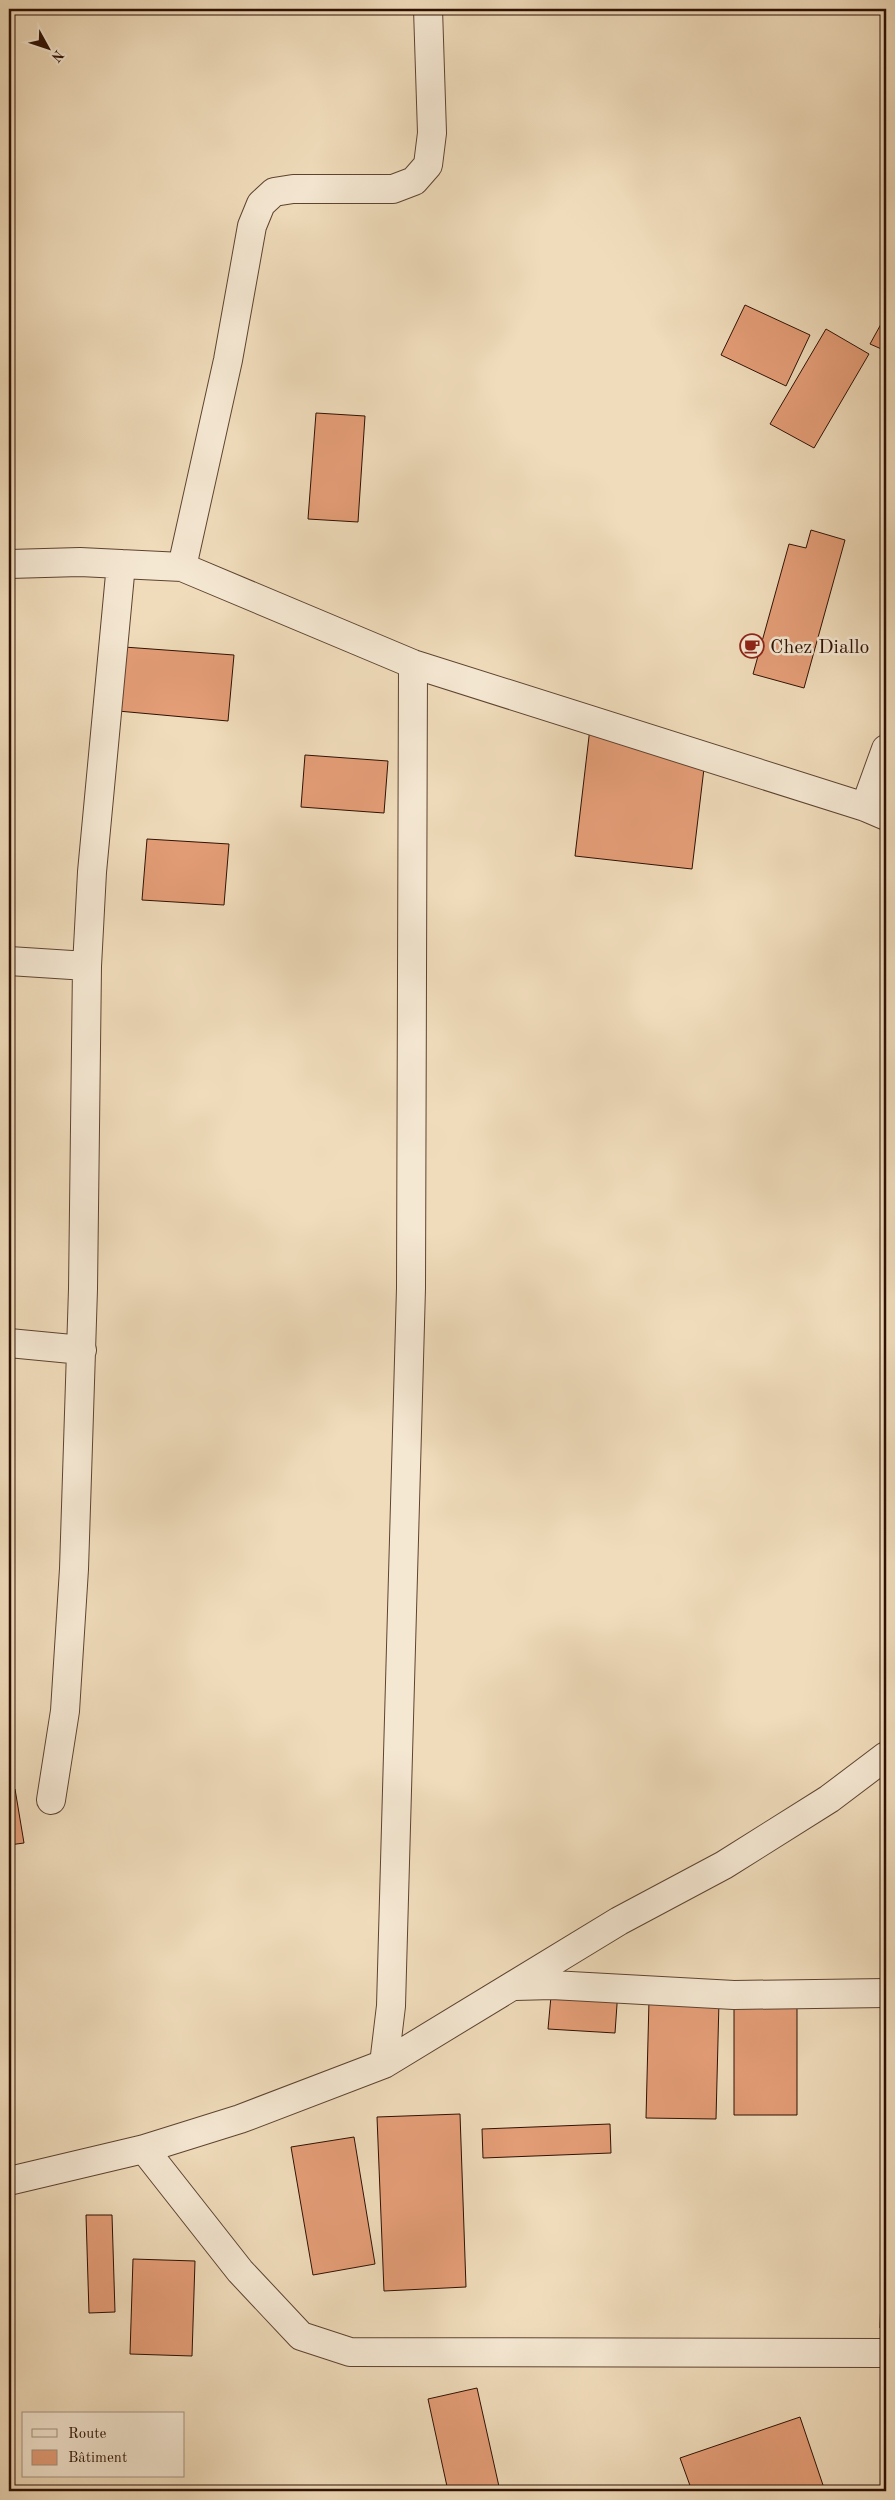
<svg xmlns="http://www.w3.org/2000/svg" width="895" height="2500" font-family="'Old Standard TT',serif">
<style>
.building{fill:#e59e78;stroke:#2e1003}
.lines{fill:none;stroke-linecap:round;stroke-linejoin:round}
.minor-casing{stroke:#5e4331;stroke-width:30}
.minor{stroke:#f5e8d3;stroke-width:28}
.labels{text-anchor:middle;stroke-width:5;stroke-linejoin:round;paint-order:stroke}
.poi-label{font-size:20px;fill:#2e1003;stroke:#f5e8d3;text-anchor:start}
</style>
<rect width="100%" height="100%" fill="#f0dcbb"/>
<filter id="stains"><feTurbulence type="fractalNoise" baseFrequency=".004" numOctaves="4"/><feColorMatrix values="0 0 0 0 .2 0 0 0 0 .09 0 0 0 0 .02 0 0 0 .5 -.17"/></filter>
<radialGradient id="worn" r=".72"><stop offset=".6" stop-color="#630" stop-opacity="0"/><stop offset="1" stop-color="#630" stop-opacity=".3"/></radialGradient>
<path class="building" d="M745 305 810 335 786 386 721 355Z
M886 315V351L870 344Z
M826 329 869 354 814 448 770 424Z
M316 413 365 416 358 522 308 519Z
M811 530 845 540 804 688 753 674 789 544 806 548Z
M124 647 234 655 228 721 118 711Z
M590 728 705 760 692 869 575 856Z
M305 755 388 761 384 813 301 807Z
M147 839 229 844 224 905 142 900Z
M15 1789 24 1843 9 1845V1790Z
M552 1985 618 1990 615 2033 548 2029Z
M797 1994V2115H734V1995Z
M649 2000 719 2001 716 2119 646 2118Z
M460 2114 466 2287 384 2291 377 2117Z
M610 2124 611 2153 483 2158 482 2129Z
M354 2137 375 2264 313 2275 291 2147Z
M885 2173H886V2328H880Z
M86 2215H112L115 2312 89 2313Z
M133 2259 195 2261 192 2356 130 2354Z
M477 2388 500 2491H448L428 2399Z
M800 2417 825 2491H692L680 2458Z"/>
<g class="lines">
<g class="minor-casing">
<path id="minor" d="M9 564 80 562 182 567 413 664 865 807 886 816
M182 567 228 360 252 226 261 204 274 192 293 189H393L414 181 428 165 432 133 428 9
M865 807 886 749
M9 961 87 966
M9 1343 82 1350
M51 1800 65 1711 74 1569 83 1289 87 966 92 872 121 564
M515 1986 552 1985 734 1995 886 1993
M384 2064 391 2006 411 1288 413 664
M144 2149 240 2271 301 2336 350 2352 886 2353
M9 2181 144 2149 240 2119 384 2064 619 1921 724 1865 829 1799 886 1756"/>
</g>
<use href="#minor" class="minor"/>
</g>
<defs>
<g id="cafe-ring" transform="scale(1.25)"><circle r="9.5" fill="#f5e8d3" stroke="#8f2418" stroke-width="1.5"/><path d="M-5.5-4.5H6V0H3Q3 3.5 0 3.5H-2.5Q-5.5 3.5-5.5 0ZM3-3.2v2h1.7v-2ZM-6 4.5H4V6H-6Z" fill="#8f2418"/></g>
</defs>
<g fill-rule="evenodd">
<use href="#cafe-ring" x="752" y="646"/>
</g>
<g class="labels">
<g class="poi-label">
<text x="770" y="653">Chez Diallo</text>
</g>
</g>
<rect width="895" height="2500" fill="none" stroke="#f0dcbb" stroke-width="30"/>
<rect x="10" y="10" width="875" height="2480" fill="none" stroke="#2e1003" stroke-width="2.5"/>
<rect x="15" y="15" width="865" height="2470" fill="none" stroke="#2e1003"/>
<rect x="22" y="2412" width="162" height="65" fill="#f5e8d3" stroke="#a59280"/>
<rect x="32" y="2429" width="25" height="8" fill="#f5e8d3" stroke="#a59280"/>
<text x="68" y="2438" font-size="15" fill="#2e1003">Route</text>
<rect x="32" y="2450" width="25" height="15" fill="#e59e78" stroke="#a59280"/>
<text x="68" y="2462" font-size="15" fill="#2e1003">Bâtiment</text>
<g transform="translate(48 48) rotate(130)" stroke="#f5e8d3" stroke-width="4" paint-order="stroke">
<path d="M0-4L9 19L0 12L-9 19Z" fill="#2e1003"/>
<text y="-8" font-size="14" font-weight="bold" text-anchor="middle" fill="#2e1003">N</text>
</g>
<rect width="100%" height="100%" filter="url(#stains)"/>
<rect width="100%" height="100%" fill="url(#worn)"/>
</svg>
